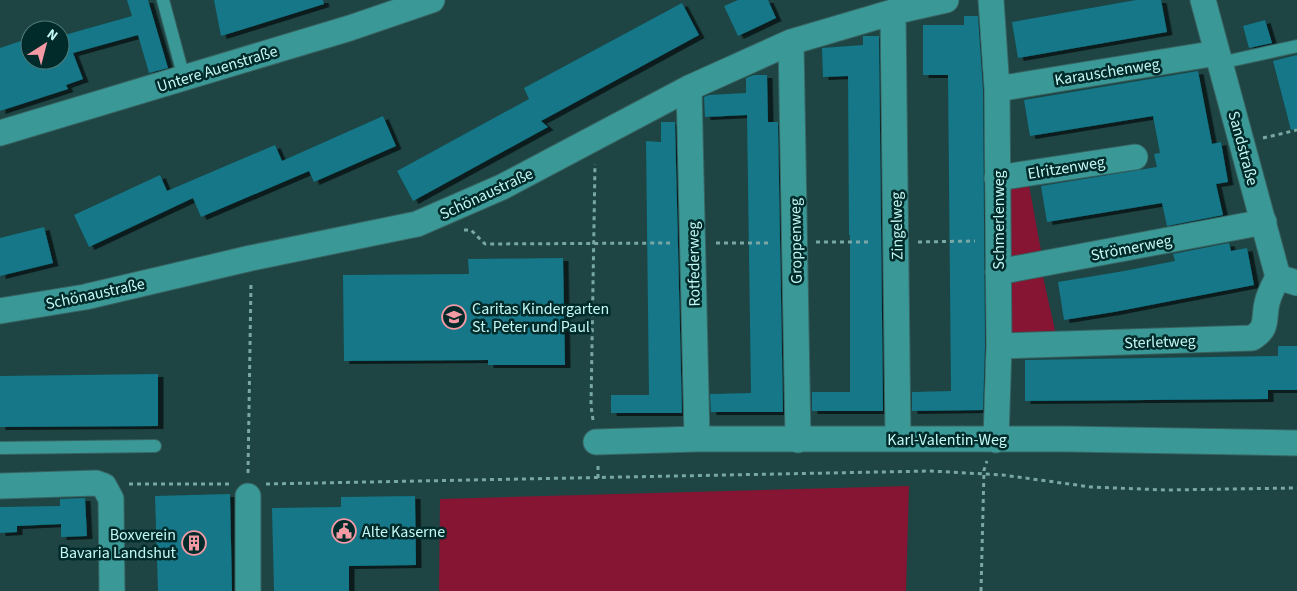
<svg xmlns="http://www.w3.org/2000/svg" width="1297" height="591" font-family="'Source Sans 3',sans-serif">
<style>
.green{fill:#851532}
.building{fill:#137788;filter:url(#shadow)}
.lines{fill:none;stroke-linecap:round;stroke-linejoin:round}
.service-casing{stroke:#376463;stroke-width:14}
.minor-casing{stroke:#376463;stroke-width:27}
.path{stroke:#78a7a5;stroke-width:3;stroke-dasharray:4 4;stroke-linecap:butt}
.service{stroke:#3a9896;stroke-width:12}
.minor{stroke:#3a9896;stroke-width:25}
.labels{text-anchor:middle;stroke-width:5;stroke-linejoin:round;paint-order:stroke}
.street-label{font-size:16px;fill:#c2f8f5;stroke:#012a2a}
.poi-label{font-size:16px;fill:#c2f8f5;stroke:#012a2a;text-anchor:start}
</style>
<defs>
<filter id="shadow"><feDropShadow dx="5.5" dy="3" stdDeviation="0" flood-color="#0009"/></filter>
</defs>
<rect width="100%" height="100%" fill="#1e4443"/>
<path class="green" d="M1028 180 1042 256 1013 258 1007 255 1008 186Z
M1041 268 1056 335 1012 334 1007 330 1006 281Z
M909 486 906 591H439L440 499Z"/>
<path class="building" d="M127 0H148L168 68 149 73 138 35 73 53 83 79 66 85 68 89 0 111V48L30 38V60H60V32L61 36 132 16Z
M214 0H323L324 4 221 36Z
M738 0H768L776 18 738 36 724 6Z
M1136 0H1161L1167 32 1018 58 1012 22Z
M682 3 699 35 541 121 548 127 413 201 397 171 529 99 524 88Z
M964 16H978L983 90 985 346 983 410 912 411V392L951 391 948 75H923V25H964Z
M1265 20 1272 43 1249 48 1243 26Z
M863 36H879L883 411H812V392H850V235H849L848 76 823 77 822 48 863 45Z
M1297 55V129L1291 130 1273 61Z
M1198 71 1212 144 1221 142 1228 182 1216 184 1223 215 1167 226 1162 203 1047 222 1041 186 1157 167 1154 154 1160 153 1153 116 1030 136 1024 100Z
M754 75H767L768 122H778L783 412H711L710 394 751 393 747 115 705 117 704 97 709 95 746 93V78Z
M383 116 396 146 314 182 309 171 201 217 193 198 89 247 74 215 160 175 167 191 275 145 282 161Z
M661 122H675L682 413H611V395H649L646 141 661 142Z
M44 227 53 263 0 276V238Z
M1229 243 1231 251 1247 248 1254 285 1114 312 1064 320 1058 282 1124 271 1175 261 1173 254Z
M563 258 565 365H488V360L344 361 343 275 469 274 468 259Z
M1278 346H1297V390H1268V399L1025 401V360L1278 356Z
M158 374V426L0 427V376Z
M230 494 232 591H158L155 496Z
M415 496 416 565 349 566V591H274L272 508 341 507V497Z
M85 498 87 536 61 537V524L17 526V532L0 533V507L60 506V499Z"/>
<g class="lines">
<g class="service-casing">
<path id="service" d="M163 0 184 78
M1220 63 1297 46
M0 448 155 446"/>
</g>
<g class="minor-casing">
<path id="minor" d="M991 0 997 89 999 346 996 440
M1203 0 1278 277 1297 283
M893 12 898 439
M791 42 798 440
M689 88 697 439
M997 89 1217 53
M0 133 350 28 432 0
M997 178 1135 157
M998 272 1264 222
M0 311 85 297 251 258 417 224 502 187 689 88 791 42 893 12 946 0
M999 346 1252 338C1269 328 1263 319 1267 303 1269 294 1274 285 1278 277
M596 442 697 439H1067L1297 443
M0 486 96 483 104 486 111 499 112 591
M248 496V591"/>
</g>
<path class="path" d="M1263 138 1297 130
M464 230H471L485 244 670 243
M816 242H872
M918 242 975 241
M716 243H772
M593 420 591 406 595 164
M598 466V479
M248 473 251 282
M129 484H230
M266 484 931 471 1003 475 1091 487 1165 490 1297 488
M981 591 984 470 987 461"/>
<use href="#service" class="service"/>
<use href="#minor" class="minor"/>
</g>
<defs>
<g id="school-ring" transform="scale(1.25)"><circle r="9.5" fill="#012a2a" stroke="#f49aa4" stroke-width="1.5"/><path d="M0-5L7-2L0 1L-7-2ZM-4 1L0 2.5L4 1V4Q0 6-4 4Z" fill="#f49aa4"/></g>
<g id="civic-ring" transform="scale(1.25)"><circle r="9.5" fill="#012a2a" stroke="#f49aa4" stroke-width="1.5"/><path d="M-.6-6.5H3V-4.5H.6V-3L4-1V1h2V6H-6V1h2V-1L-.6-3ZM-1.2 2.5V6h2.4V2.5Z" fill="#f49aa4"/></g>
<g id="building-ring" transform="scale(1.25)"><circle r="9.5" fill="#012a2a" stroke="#f49aa4" stroke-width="1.5"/><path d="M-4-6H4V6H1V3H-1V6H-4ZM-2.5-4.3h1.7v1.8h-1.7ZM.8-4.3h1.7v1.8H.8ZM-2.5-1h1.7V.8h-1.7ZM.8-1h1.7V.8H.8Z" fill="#f49aa4"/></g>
</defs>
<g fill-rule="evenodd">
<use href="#school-ring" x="454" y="317"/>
<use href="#civic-ring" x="344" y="531"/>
<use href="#building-ring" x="194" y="543"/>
</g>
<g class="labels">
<g class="street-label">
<text transform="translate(217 68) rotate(-17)" y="6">Untere Auenstraße</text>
<text transform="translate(1107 71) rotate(-9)" y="6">Karauschenweg</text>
<text transform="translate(1244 148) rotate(75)" y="6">Sandstraße</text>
<text transform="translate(1066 167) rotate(-9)" y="6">Elritzenweg</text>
<text transform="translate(486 193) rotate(-25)" y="6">Schönaustraße</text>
<text transform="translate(998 220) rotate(-90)" y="6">Schmerlenweg</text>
<text transform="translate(896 226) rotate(-91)" y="6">Zingelweg</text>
<text transform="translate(795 241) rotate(-91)" y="6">Groppenweg</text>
<text transform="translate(1131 247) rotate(-11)" y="6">Strömerweg</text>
<text transform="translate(693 264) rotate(-91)" y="6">Rotfederweg</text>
<text transform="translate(95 293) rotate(-12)" y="6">Schönaustraße</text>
<text transform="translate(1160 341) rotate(-2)" y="6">Sterletweg</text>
<text x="947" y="445">Karl-Valentin-Weg</text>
</g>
<g class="poi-label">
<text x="472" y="314">Caritas Kindergarten<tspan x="472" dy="18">St. Peter und Paul</tspan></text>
<text x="362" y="537">Alte Kaserne</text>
<text x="176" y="540" text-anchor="end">Boxverein<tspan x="176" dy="18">Bavaria Landshut</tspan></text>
</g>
</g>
<g transform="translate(45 45) rotate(36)"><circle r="24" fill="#012a2a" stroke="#4e7c7b"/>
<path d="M0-4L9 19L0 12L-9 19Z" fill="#f49aa4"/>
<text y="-8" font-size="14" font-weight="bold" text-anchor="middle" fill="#c2f8f5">N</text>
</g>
</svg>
